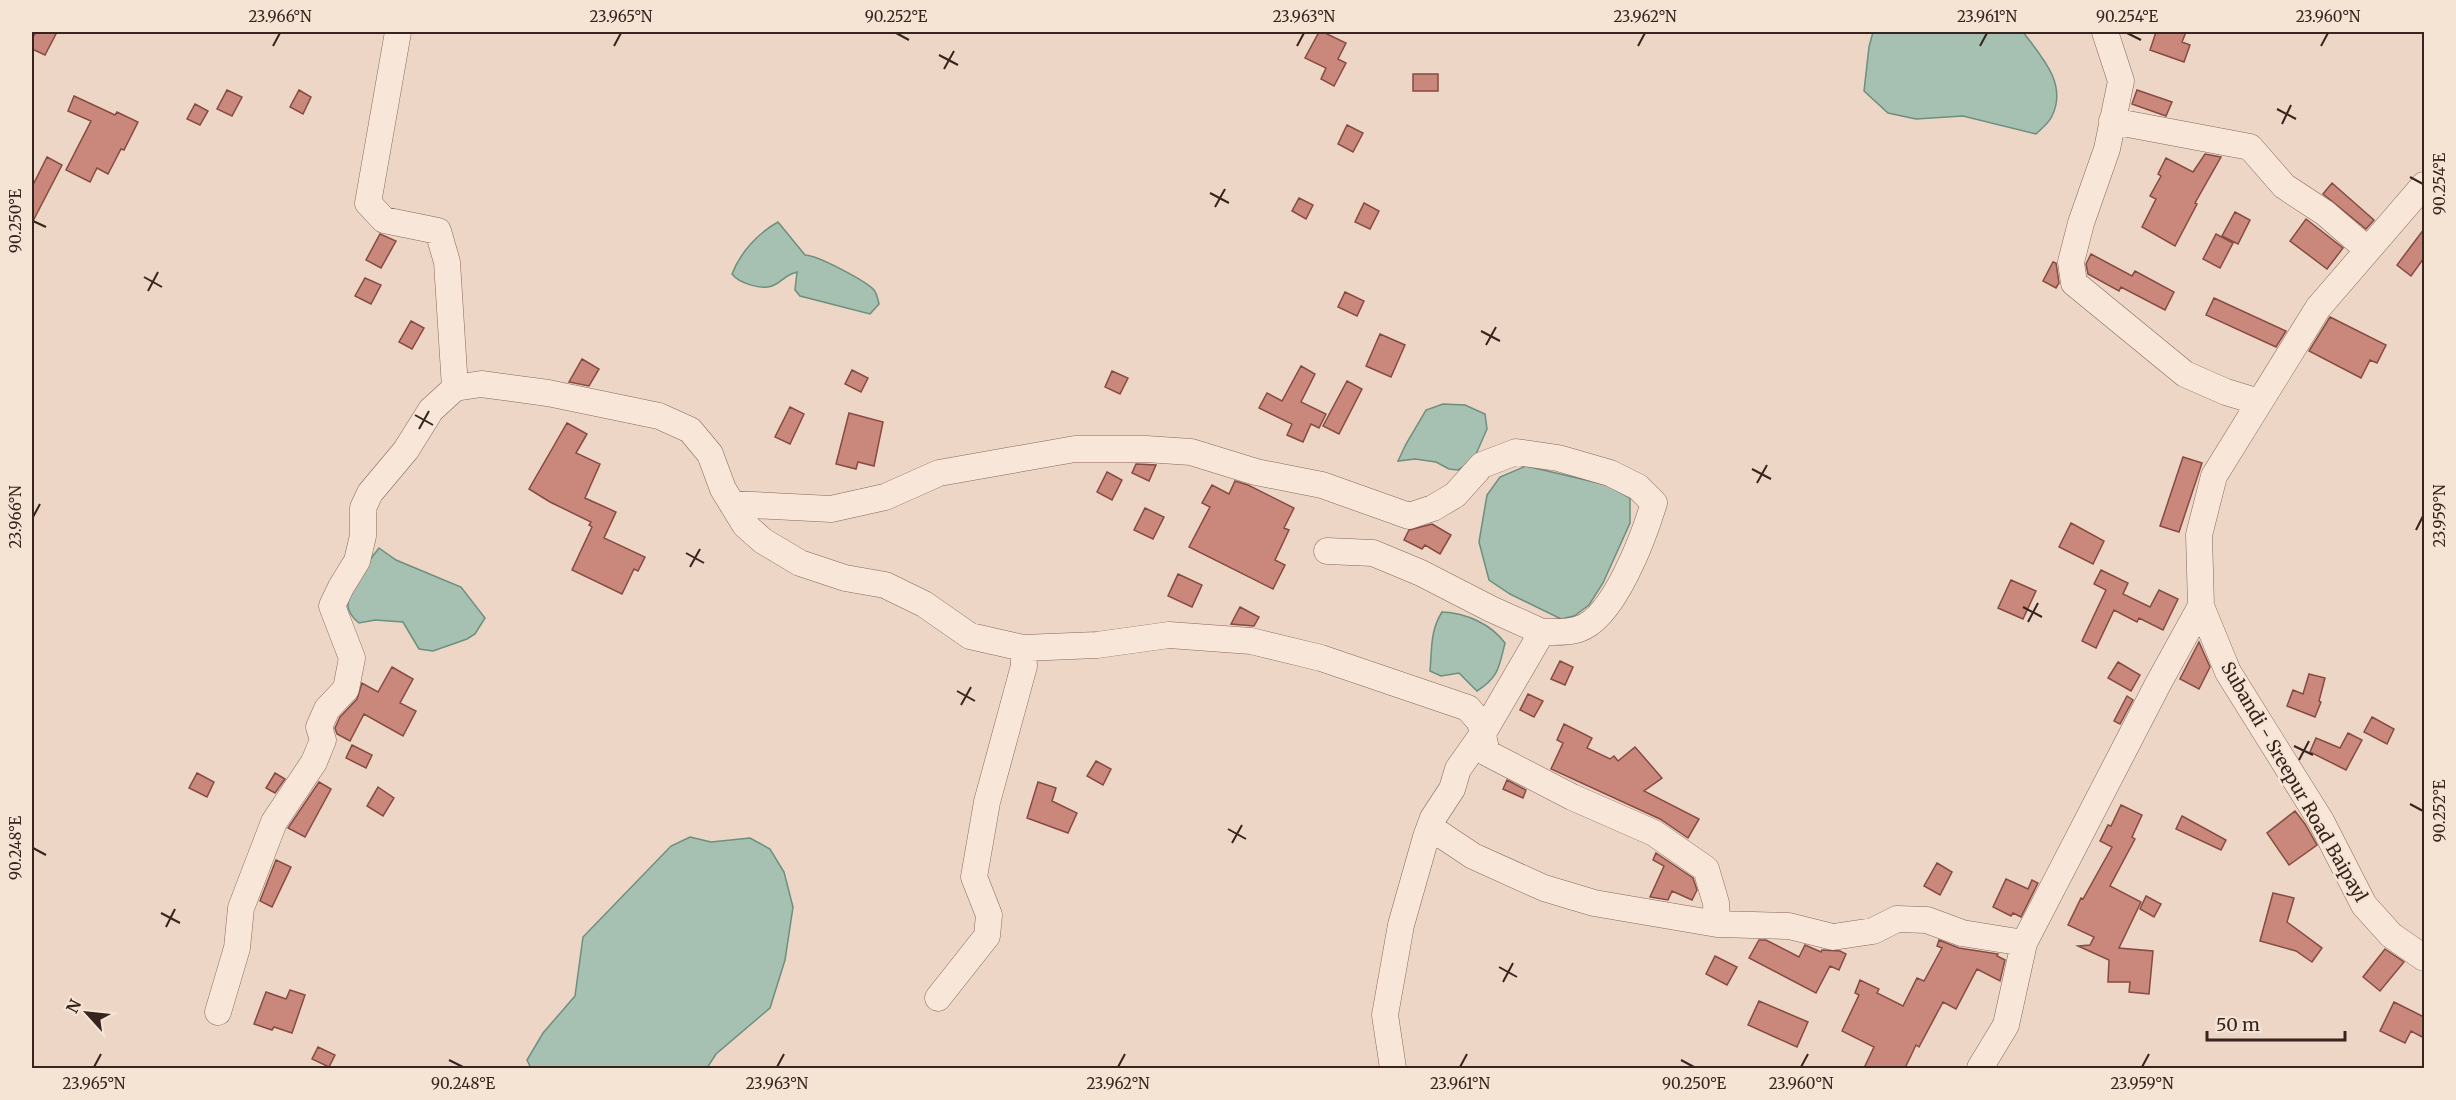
<svg xmlns="http://www.w3.org/2000/svg" width="2456" height="1100" font-family="Merriweather,serif">
<style>
.water{fill:#a6c0b2;stroke:#6d8f7d;stroke-width:1.5}
.building{fill:#ca877b;stroke:#864b42;stroke-width:1.5}
.lines{fill:none;stroke-linecap:round;stroke-linejoin:round}
.minor-casing{stroke:#87675b;stroke-width:27}
.minor{stroke:#f8e6d8;stroke-width:26}
.ticks{fill:none;stroke:#38241f;stroke-width:2}
.labels{text-anchor:middle;stroke-width:5;stroke-linejoin:round;paint-order:stroke}
.street-label{font-size:18px;fill:#38241f;stroke:#f5e3d4}
.neatline{fill:none;stroke:#38241f;stroke-width:2}
.ticks-label{font-size:15px;text-anchor:middle;fill:#38241f}
</style>
<rect width="100%" height="100%" fill="#edd6c5"/>
<path class="water" d="M1873 32H2023C2041 56 2068 84 2052 116 2049 123 2041 129 2036 134L1963 116 1916 119 1888 113 1864 91 1869 47Z
M778 222 805 255C817 255 866 281 874 290 877 294 878 299 879 304L870 314 800 296 795 290 797 272C786 274 781 283 772 286 760 290 739 283 732 274 740 253 758 233 778 222Z
M1443 404 1465 405 1485 414 1487 429 1473 461 1458 470 1449 469 1436 462 1415 459 1398 461 1406 444 1426 410Z
M1526 466 1607 485 1630 498V523L1603 583 1589 605 1574 616 1561 619 1510 594 1489 580 1479 542 1487 495 1500 477Z
M379 548 396 560 461 587 485 618 475 634 467 639 433 651 419 649 403 622 375 620 359 623C353 618 347 612 348 603 351 584 368 562 379 548Z
M1442 612C1466 613 1491 624 1505 643 1499 667 1499 677 1477 691L1459 673 1441 676 1430 671C1432 649 1430 631 1442 612Z
M690 837 711 842 750 838 770 849 784 872 793 907 785 960 770 1008 716 1054 707 1068H531L527 1060 543 1033 575 996 583 937 671 846Z"/>
<path class="building" d="M36 32H57L45 55 32 49V39Z
M1319 32H1323L1346 43 1338 59 1346 63 1334 86 1321 79 1326 68 1305 58Z
M2156 32H2186L2182 42 2190 45 2184 62 2150 50Z
M1413 74H1438V91H1413Z
M227 90 242 97 232 116 217 109Z
M299 90 311 97 303 114 290 107Z
M2137 90 2172 102 2166 116 2132 104Z
M74 96 115 115 117 112 138 122 124 150 121 149 108 174 97 168 90 182 66 170 91 121 68 111Z
M195 104 208 111 200 125 187 119Z
M1347 125 1363 133 1353 152 1338 144Z
M2205 154 2221 157 2195 203 2197 204 2175 246 2142 227 2156 199 2150 196 2161 176 2158 174 2166 158 2193 172Z
M47 157 62 165 32 223V187Z
M2332 183 2374 220 2366 229 2323 194Z
M1299 198 1313 205 1306 219 1292 211Z
M1364 203 1379 211 1370 229 1355 222Z
M2235 212 2250 220 2238 244 2222 236Z
M2306 219 2343 248 2327 269 2290 241Z
M2424 229V258L2411 276 2397 265Z
M380 234 396 241 381 268 366 260Z
M2216 234 2233 243 2220 268 2203 259Z
M2091 254 2132 276 2135 271 2174 292 2165 310 2121 287 2119 291 2088 274 2086 264Z
M2053 262 2056 263 2059 283 2056 288 2043 281Z
M365 278 381 285 371 304 355 296Z
M1345 292 1364 301 1357 316 1338 307Z
M2214 298 2286 331 2276 347 2206 315Z
M2330 317 2386 345 2377 363 2370 360 2361 378 2309 351Z
M411 321 424 328 412 349 399 342Z
M1380 334 1405 345 1391 377 1366 366Z
M582 359 599 369 589 386 569 382Z
M1301 366 1315 374 1301 402 1326 414 1319 428 1311 424 1303 442 1287 435 1292 424 1259 408 1267 393 1282 401Z
M852 370 868 378 861 392 845 384Z
M1112 371 1128 378 1120 394 1105 387Z
M1347 381 1362 389 1339 434 1323 426Z
M790 407 804 414 790 444 775 437Z
M849 413 883 422 874 466 858 462 856 469 836 464Z
M567 423 587 434 576 453 600 464 585 498 616 512 604 538 645 557 638 571 634 569 622 594 572 570 592 527 589 525 591 522 550 502 529 489Z
M2183 457 2202 463 2179 532 2160 526Z
M1136 464 1156 465 1149 481 1132 473Z
M1107 472 1122 480 1112 500 1097 492Z
M1235 481 1248 485 1294 508 1284 528 1289 530 1275 560 1285 565 1273 589 1189 547 1210 507 1202 503 1212 485 1229 494Z
M1145 508 1164 517 1153 539 1134 530Z
M2071 523 2104 541 2093 564 2059 547Z
M1432 524 1451 535 1440 554 1425 545 1422 549 1404 540 1409 530Z
M2101 570 2128 583 2123 594 2150 607 2159 590 2178 599 2163 630 2139 618 2137 622 2114 610 2096 648 2082 641 2106 590 2094 584Z
M1178 574 1202 585 1192 607 1168 596Z
M2011 580 2036 591 2023 619 1998 608Z
M1240 607 1259 617 1254 626 1231 624Z
M2199 642 2210 667 2199 689 2180 679Z
M1560 661 1573 667 1565 685 1551 679Z
M2118 662 2140 675 2131 691 2108 678Z
M392 667 413 679 400 703 416 711 403 736 364 714 350 741 337 734 335 728 340 717 357 699 362 683 378 692Z
M2309 674 2325 678 2319 701 2321 702 2315 717 2287 706 2293 690 2303 694Z
M1528 694 1543 701 1534 717 1520 710Z
M2127 696 2133 700 2120 724 2114 721Z
M2372 717 2394 729 2387 744 2364 732Z
M1564 724 1592 738 1587 748 1610 759 1614 756 1618 761 1635 747 1662 778 1644 791 1699 819 1688 838 1660 819 1551 769 1563 743 1557 740Z
M2348 733 2362 740 2346 770 2310 752 2316 738 2340 748Z
M352 745 372 755 366 768 346 758Z
M1096 761 1111 769 1103 785 1087 776Z
M197 773 214 782 207 797 189 788Z
M275 773 285 779 275 793 266 788Z
M1507 780 1526 790 1523 798 1503 789Z
M319 782 331 789 305 837 288 828Z
M1038 782 1056 788 1052 801 1077 813 1068 833 1027 818Z
M378 787 394 798 383 816 367 806Z
M2121 805 2142 815 2132 837 2135 839 2110 886 2141 902 2119 948 2153 951 2149 994 2129 992 2130 982H2108L2109 960 2078 946 2090 945 2094 937 2068 925 2081 898 2083 899 2112 847 2100 841 2108 825 2111 826Z
M2295 811 2305 824 2317 845 2289 865 2267 833Z
M2182 816 2226 840 2221 850 2176 829Z
M1656 853 1693 878 1697 890 1692 900 1672 891 1668 900 1650 897 1664 866 1653 860Z
M276 860 291 867 272 907 260 901Z
M1937 863 1952 872 1940 895 1924 886Z
M2006 879 2028 889 2032 880 2038 883 2021 917 2013 913 2011 916 1993 907Z
M2273 893 2294 898 2287 922 2322 948 2312 962 2296 951 2260 941Z
M2146 896 2161 904 2154 917 2140 909Z
M1759 940H1766L1799 957 1805 945 1821 952 1822 950 1840 951 1846 954 1839 970 1830 966 1816 993 1749 958Z
M1939 940 1959 948 1998 954 1997 956 2005 960 2000 981 1977 969 1956 1009 1943 1002 1919 1047 1916 1045 1905 1068H1864L1874 1047 1842 1031 1859 995 1855 993 1860 980 1879 989 1877 993 1903 1006 1917 978 1924 981 1942 948 1937 946Z
M2385 949 2404 962 2380 991 2363 977Z
M1715 956 1737 967 1727 985 1706 974Z
M290 990 305 995 292 1033 274 1027 272 1030 254 1024 266 992 286 999Z
M1759 1001 1808 1022 1797 1047 1748 1025Z
M2394 1002 2424 1017V1038L2411 1031 2405 1043 2380 1031Z
M318 1047 335 1055 329 1067 312 1059Z"/>
<g class="lines">
<g class="minor-casing">
<path id="minor" d="M398 32 368 203 384 220 438 231 447 262 455 388
M2105 32 2121 81 2107 149 2081 223 2071 262 2074 283 2185 374 2226 392 2259 402
M2112 121 2250 147 2284 186 2325 213 2368 250
M2424 185 2318 308 2214 476 2199 535 2201 606 2228 672 2321 821 2364 905 2391 935 2424 958
M732 504 831 509 885 497 939 473 1075 449H1146L1191 452 1256 472 1322 485 1409 516 1433 508 1455 495 1482 465 1516 452 1558 458 1610 473 1638 487 1654 503C1644 536 1614 618 1579 629 1568 633 1554 632 1542 632L1482 735 1458 769 1452 789 1433 818 1426 837
M1327 551 1373 553 1421 573 1491 609 1542 632
M938 998 987 936 989 915 974 877 987 802 1024 666 1023 648
M218 1012 237 948 241 908 274 822 314 762 323 740 319 727 327 709 346 689 352 658 332 606 341 587 357 561 363 536V508L370 493 406 450 431 410 455 388 481 384 548 393 659 416 690 430 710 454 723 489 745 525 763 541 800 563 845 578 885 585 924 604 970 636 1023 648 1097 645 1169 635 1251 641 1321 658 1468 708 1480 722 1487 753 1572 797 1654 833 1706 869 1716 903 1717 924
M1393 1068 1385 1015 1401 925 1426 837 1440 834 1473 856 1544 888 1594 903 1717 924 1789 926 1833 937 1873 931 1897 919 1927 920 1962 933 2024 943
M1980 1068 2006 1025 2024 943 2158 684 2201 606"/>
</g>
<use href="#minor" class="minor"/>
</g>
<path class="ticks" d="M896 33 909 40M2127 33 2141 40M273 46 280 33M614 46 621 33M1297 46 1304 33M1638 46 1645 33M1980 46 1987 33M2321 46 2328 33M939 55 958 65M944 69 954 51M2277 109 2296 119M2282 124 2291 105M2410 177 2423 184M1210 193 1229 203M1215 207 1225 189M33 221 46 227M144 277 162 287M148 291 158 272M1481 331 1500 341M1486 345 1496 327M415 415 433 425M419 429 429 411M1752 469 1771 479M1757 483 1767 465M33 517 40 504M2416 530 2423 516M686 553 704 563M690 567 700 549M2023 607 2042 617M2028 622 2038 603M957 691 975 701M961 705 971 687M2294 746 2313 755M2299 760 2309 741M2410 804 2423 811M1228 829 1246 839M1232 843 1242 825M33 848 46 855M161 913 180 923M166 927 175 909M1499 967 1517 977M1503 982 1513 963M449 1060 463 1067M1681 1060 1694 1067M94 1067 101 1054M777 1067 784 1054M1118 1067 1125 1054M1460 1067 1467 1054M1801 1067 1808 1054M2142 1067 2149 1054"/>
<g class="labels">
<g class="street-label">
<text transform="translate(2294 782) rotate(60)" y="6">Subandi - Sreepur Road Baipayl</text>
</g>
</g>
<rect width="2456" height="1100" fill="none" stroke="#f5e3d4" stroke-width="66"/>
<g transform="translate(87 1013) rotate(297)" stroke="#f5e3d4" stroke-width="4.5" paint-order="stroke">
<path d="M0-4.5L10 22L0 15L-10 22Z" fill="#38241f"/>
<text y="-9" font-size="16" font-weight="bold" text-anchor="middle" fill="#38241f">N</text>
</g>
<path d="M2207 1031v9h138v-9" fill="none" stroke="#38241f" stroke-width="3"/>
<text x="2216" y="1031" font-size="18" fill="#38241f" stroke="#f5e3d4" stroke-width="4.5" paint-order="stroke">50 m</text>
<rect x="33" y="33" width="2390" height="1034" class="neatline"/>
<g class="ticks-label">
<text x="280" y="22">23.966°N</text>
<text x="621" y="22">23.965°N</text>
<text x="896" y="22">90.252°E</text>
<text x="1304" y="22">23.963°N</text>
<text x="1645" y="22">23.962°N</text>
<text x="1987" y="22">23.961°N</text>
<text x="2127" y="22">90.254°E</text>
<text x="2328" y="22">23.960°N</text>
<text transform="translate(2440 184) rotate(-90)" y="5">90.254°E</text>
<text transform="translate(16 221) rotate(-90)" y="5">90.250°E</text>
<text transform="translate(2440 516) rotate(-90)" y="5">23.959°N</text>
<text transform="translate(16 517) rotate(-90)" y="5">23.966°N</text>
<text transform="translate(2440 811) rotate(-90)" y="5">90.252°E</text>
<text transform="translate(16 848) rotate(-90)" y="5">90.248°E</text>
<text x="94" y="1089">23.965°N</text>
<text x="463" y="1089">90.248°E</text>
<text x="777" y="1089">23.963°N</text>
<text x="1118" y="1089">23.962°N</text>
<text x="1460" y="1089">23.961°N</text>
<text x="1694" y="1089">90.250°E</text>
<text x="1801" y="1089">23.960°N</text>
<text x="2142" y="1089">23.959°N</text>
</g>
</svg>
